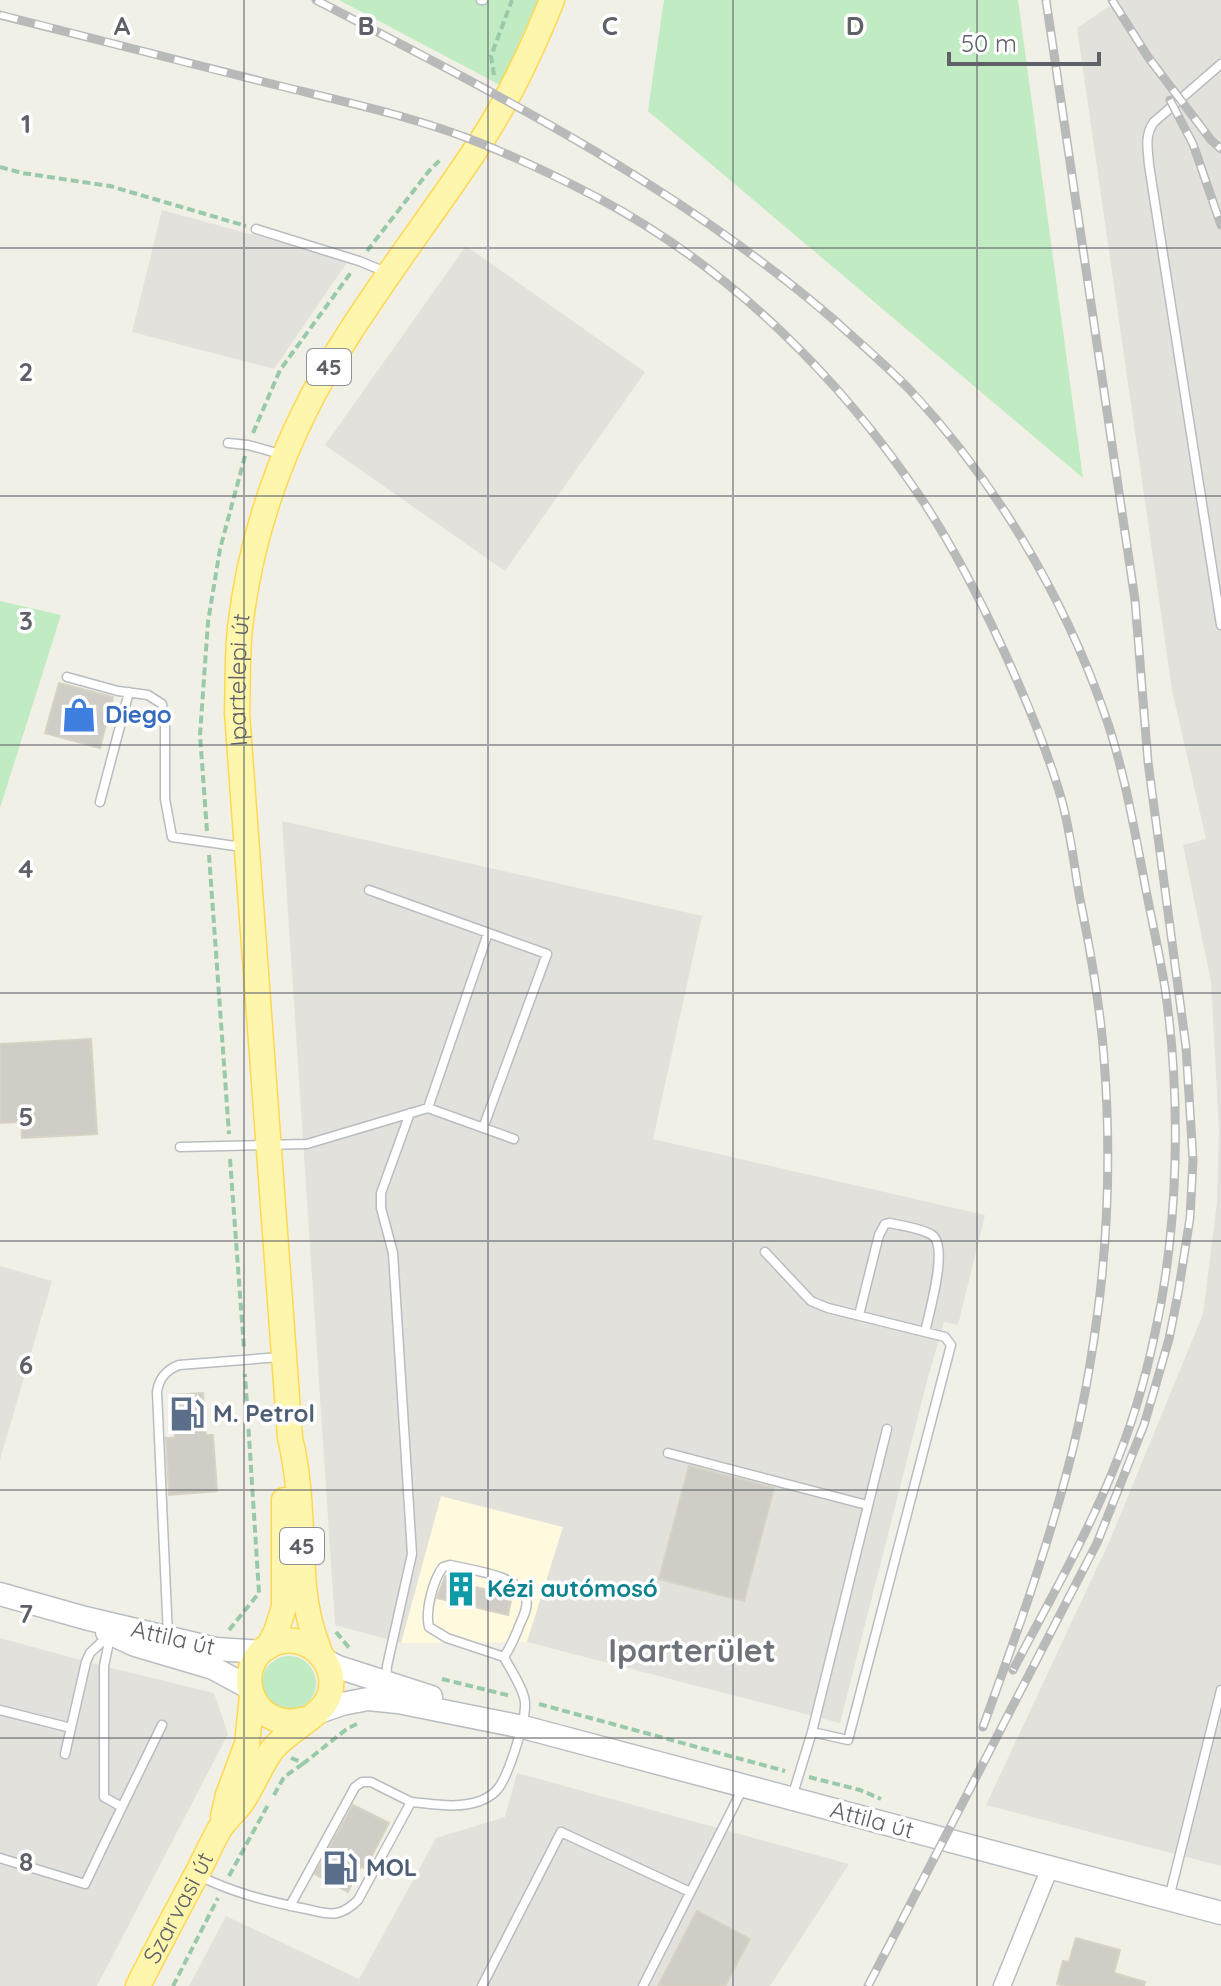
<svg xmlns="http://www.w3.org/2000/svg" width="1221" height="1986" font-family="Quicksand,sans-serif">
<style>
.commercial{fill:#fff9de}
.industrial{fill:#e2e1db}
.green{fill:#c1ebc3}
.building{fill:#cfcdc5;stroke:#d7d2c4;stroke-width:2}
.lines{fill:none;stroke-linecap:round;stroke-linejoin:round}
.lane-casing{stroke:#b9bcc1;stroke-width:11}
.street-casing{stroke:#b9bcc1;stroke-width:19}
.secondary-casing{stroke:#babdc3;stroke-width:25}
.primary-casing{stroke:#ffd852;stroke-width:27}
.path{stroke:#98caa9;stroke-width:4;stroke-dasharray:8 4;stroke-linecap:butt}
.lane{stroke:#fff;stroke-width:8}
.street{stroke:#fff;stroke-width:16}
.secondary{stroke:#fff;stroke-width:22}
.primary{stroke:#fff6ae;stroke-width:24}
.rail-casing{stroke:#b8b9b9;stroke-width:9}
.rail{stroke:#fff;stroke-width:6;stroke-dasharray:18;stroke-linecap:butt}
.grid{fill:none;stroke:#5e6268;stroke-width:2;stroke-opacity:0.55}
.labels{text-anchor:middle;stroke-width:7;stroke-linejoin:round;paint-order:stroke}
.shield{fill:#fff;stroke:#8e9195;stroke-width:2}
.shield-label{font-size:22px;font-weight:bold;fill:#5e6268}
.street-label{font-size:24px;fill:#5e6268;stroke:#fff}
.shop-label{font-size:24px;font-weight:bold;fill:#366cbe;stroke:#fff;text-anchor:start}
.service-label{font-size:24px;font-weight:bold;fill:#4e5e75;stroke:#fff;text-anchor:start}
.culture-label{font-size:24px;font-weight:bold;fill:#0d838f;stroke:#fff;text-anchor:start}
.district-label{font-size:32px;font-weight:bold;fill:#6f747a;stroke:#fff}
.grid-label{font-size:26px;text-anchor:middle;font-weight:bold;fill:#5e6268;stroke:#fff;stroke-width:7;stroke-linejoin:round;paint-order:stroke}
</style>
<rect width="100%" height="100%" fill="#f1f0e7"/>
<path class="commercial" d="M440 1496 563 1527 527 1642 401 1643Z"/>
<path class="industrial" d="M1118 0H1221V1866L986 1805 1110 1540 1203 1314 1217 1202 1219 1129 1211 982 1183 845 1206 839 1172 690 1077 28Z
M162 210 348 261 274 369 132 332Z
M466 246 645 372 505 571 325 445Z
M282 821 702 916 653 1139 985 1215 958 1325 944 1322 927 1381 840 1723 527 1642 563 1527 441 1496 401 1643 335 1625Z
M0 1266 52 1281 0 1460Z
M0 1638 99 1665 214 1693 228 1734 97 1986H0Z
M517 1773 849 1864 770 1986H189L226 1916 359 1979 436 1838 505 1817Z"/>
<path class="green" d="M339 0H538L500 85Z
M664 0H1018L1083 478 648 111Z
M0 601 61 615 0 808Z
M262 1683a27 27 0 1 1 54 0a27 27 0 1 1-54 0Z"/>
<path class="building" d="M59 683 113 697 100 748 45 733Z
M91 1039 97 1134 22 1138 21 1122 0 1123V1044Z
M203 1393 206 1435H213L217 1491 169 1495 166 1438H175L172 1395Z
M689 1466 774 1488 744 1601 659 1579Z
M445 1576 456 1579 455 1582 512 1596 508 1615 437 1598Z
M353 1805 389 1823 365 1869 361 1866 348 1892 315 1874Z
M697 1911 750 1939 725 1986H658Z
M1076 1938 1120 1950 1114 1973 1145 1982 1144 1986H1066L1057 1984 1063 1961 1069 1962Z"/>
<g class="lines">
<g class="lane-casing">
<path id="lane" d="M481 0H483
M1221 64 1154 122C1144 135 1148 150 1149 165L1221 625
M256 229 359 261 386 272
M228 443 248 445 284 455
M67 677 118 691 148 695 162 704 165 727V799L172 837 242 847
M100 802 129 692
M369 890 547 954 483 1128
M428 1108 488 933
M180 1147 307 1144 428 1108 514 1139
M765 1252 811 1301 828 1308 945 1337 951 1345 848 1740 812 1732
M859 1315 879 1235 885 1224 890 1223C903 1226 921 1228 932 1235 949 1246 929 1313 925 1332
M668 1453 867 1505
M168 1636 157 1392C159 1378 166 1370 179 1365L280 1357
M386 1681 387 1666 412 1554 393 1253 381 1208V1193L410 1113
M0 1710 71 1728
M65 1754 86 1662 90 1653 110 1634
M792 1797 812 1732 887 1429
M122 1807 162 1725
M0 1858 85 1884 122 1807 104 1797V1666L110 1637
M197 1875C234 1893 266 1901 306 1909 316 1911 327 1915 337 1913 346 1911 352 1906 358 1900L411 1802C434 1804 458 1809 480 1801 485 1799 492 1795 496 1791 508 1779 526 1720 525 1703 525 1691 510 1669 504 1657L447 1638 429 1627C425 1611 433 1580 443 1567L450 1565C470 1570 521 1575 526 1599 529 1609 521 1620 518 1629 514 1639 510 1648 504 1657
M1169 1898 1221 1690
M290 1906 355 1787 362 1782H371L411 1802
M482 1986 561 1832 690 1892
M643 1986 744 1786"/>
</g>
<g class="street-casing">
<path id="street" d="M1002 1986 1050 1868"/>
</g>
<g class="secondary-casing">
<path id="secondary" d="M0 1594 85 1618 216 1649 262 1652
M107 1632 135 1645 213 1668 250 1688
M326 1661 338 1667 431 1697
M316 1713 342 1704 368 1699 398 1702 523 1727 1221 1913"/>
</g>
<g class="primary-casing">
<g id="primary">
<path d="M268 1647 276 1632 284 1607V1500"/>
<path id="s1" d="M320 1653C312 1632 306 1609 304 1587 300 1537 302 1486 290 1438L237 713C238 685 237 656 240 628 251 531 285 439 335 356 379 283 432 216 478 146 508 101 532 50 552 0"/>
<path d="M223 1817 228 1795 247 1744 252 1695"/>
<path id="s2" d="M138 1986C156 1950 175 1915 194 1879 203 1863 210 1846 219 1830 225 1820 235 1812 242 1802 252 1787 259 1770 269 1754 284 1731 321 1718 329 1696 340 1665 310 1633 278 1642 228 1657 247 1736 306 1719"/>
</g>
</g>
<path class="path" d="M494 75 491 56 512 0
M0 167 22 173 110 186 246 226
M367 251 429 171 442 158
M253 433 280 370 352 271
M207 831 200 735 208 622 220 549 245 456
M209 855 229 1134
M230 1159 244 1349
M229 1630 259 1593 245 1374
M336 1632 351 1650
M442 1679 511 1696
M539 1704 785 1771
M291 1758 304 1763 348 1728 357 1724
M809 1777 860 1790 881 1799
M274 1795 284 1777 304 1763
M229 1876 269 1803
M173 1986 218 1898"/>
<use href="#lane" class="lane"/>
<use href="#street" class="street"/>
<use href="#secondary" class="secondary"/>
<use href="#primary" class="primary"/>
<g class="rail-casing">
<path id="rail" d="M316 0C495 93 678 186 833 319 859 342 886 365 910 390 995 481 1063 595 1104 712 1125 771 1135 834 1147 895 1153 926 1160 957 1165 988 1181 1096 1179 1226 1155 1333 1145 1381 1131 1428 1112 1473 1084 1541 1047 1605 1013 1670
M1112 0 1148 57 1211 140 1221 149
M0 15C88 37 176 60 264 82 336 100 411 115 480 143 520 159 560 178 598 198 730 268 840 377 923 501 953 547 979 597 1002 647 1025 697 1047 748 1062 801 1070 831 1074 863 1079 894 1090 948 1100 1003 1104 1058 1110 1136 1109 1216 1100 1294 1093 1352 1083 1412 1068 1468 1045 1556 1014 1641 983 1727
M1170 100 1193 144 1221 225
M868 1986 1097 1543 1144 1425 1156 1384 1169 1339 1178 1294 1190 1218 1193 1160 1186 1047 1148 762 1135 600 1046 0"/>
</g>
<use href="#rail" class="rail"/>
</g>
<path class="grid" d="M244 0V1986M488 0V1986M733 0V1986M977 0V1986M0 248H1221M0 496H1221M0 745H1221M0 993H1221M0 1241H1221M0 1490H1221M0 1738H1221"/>
<defs>
<g id="shop-bare" transform="scale(2.76)"><path d="M-5-2.5h2.3a2.7 3.5 0 0 1 5.4 0H5L5.5 6h-11ZM-1.5-2.5h3a1.5 2.3 0 0 0-3 0Z" fill="#3f7fe0" stroke="#fff" stroke-width="2.5" paint-order="stroke"/></g>
<g id="fuel-bare" transform="scale(2.76)"><path d="M-5.5-6h7V0h2V4h1.3V-2.5L3-4.5l.8-.8L6-3V5H2.5V1h-1V6h-7ZM-4.2-4.7v3.2H.2V-4.7Z" fill="#5c6f8a" stroke="#fff" stroke-width="2.5" paint-order="stroke"/></g>
<g id="building-bare" transform="scale(2.76)"><path d="M-4-6H4V6H1V3H-1V6H-4ZM-2.5-4.3h1.7v1.8h-1.7ZM.8-4.3h1.7v1.8H.8ZM-2.5-1h1.7V.8h-1.7ZM.8-1h1.7V.8H.8Z" fill="#0f9aa8" stroke="#fff" stroke-width="2.5" paint-order="stroke"/></g>
</defs>
<g fill-rule="evenodd">
<use href="#shop-bare" x="79" y="715"/>
<use href="#fuel-bare" x="187" y="1414"/>
<use href="#building-bare" x="461" y="1589"/>
<use href="#fuel-bare" x="340" y="1868"/>
</g>
<g class="labels">
<g class="shield">
<rect x="307" y="349" width="44" height="36" rx="6"/>
<rect x="280" y="1528" width="44" height="36" rx="6"/>
</g>
<g class="shield-label">
<text x="329" y="375">45</text>
<text x="302" y="1554">45</text>
</g>
<g class="street-label">
<text dy="8" stroke="none"><textPath href="#s1" startOffset="978">Ipartelepi út</textPath></text>
<text transform="translate(173 1638) rotate(13)" y="8">Attila út</text>
<text transform="translate(872 1820) rotate(15)" y="8">Attila út</text>
<text dy="8" stroke="none"><textPath href="#s2" startOffset="88">Szarvasi út</textPath></text>
</g>
<g class="shop-label">
<text x="105" y="723">Diego</text>
</g>
<g class="service-label">
<text x="213" y="1422">M. Petrol</text>
<text x="366" y="1876">MOL</text>
</g>
<g class="culture-label">
<text x="487" y="1597">Kézi autómosó</text>
</g>
<g class="district-label">
<text x="692" y="1662">Iparterület</text>
</g>
</g>
<g class="grid-label">
<text x="122" y="35">A</text>
<text x="366" y="35">B</text>
<text x="610" y="35">C</text>
<text x="855" y="35">D</text>
<text x="26" y="133">1</text>
<text x="26" y="381">2</text>
<text x="26" y="630">3</text>
<text x="26" y="878">4</text>
<text x="26" y="1126">5</text>
<text x="26" y="1374">6</text>
<text x="26" y="1623">7</text>
<text x="26" y="1871">8</text>
</g>
<path d="M949 52v12h150v-12" fill="none" stroke="#5e6268" stroke-width="4"/>
<text x="961" y="52" font-size="24" fill="#5e6268" stroke="#ffffff" stroke-width="6" paint-order="stroke">50 m</text>
</svg>
